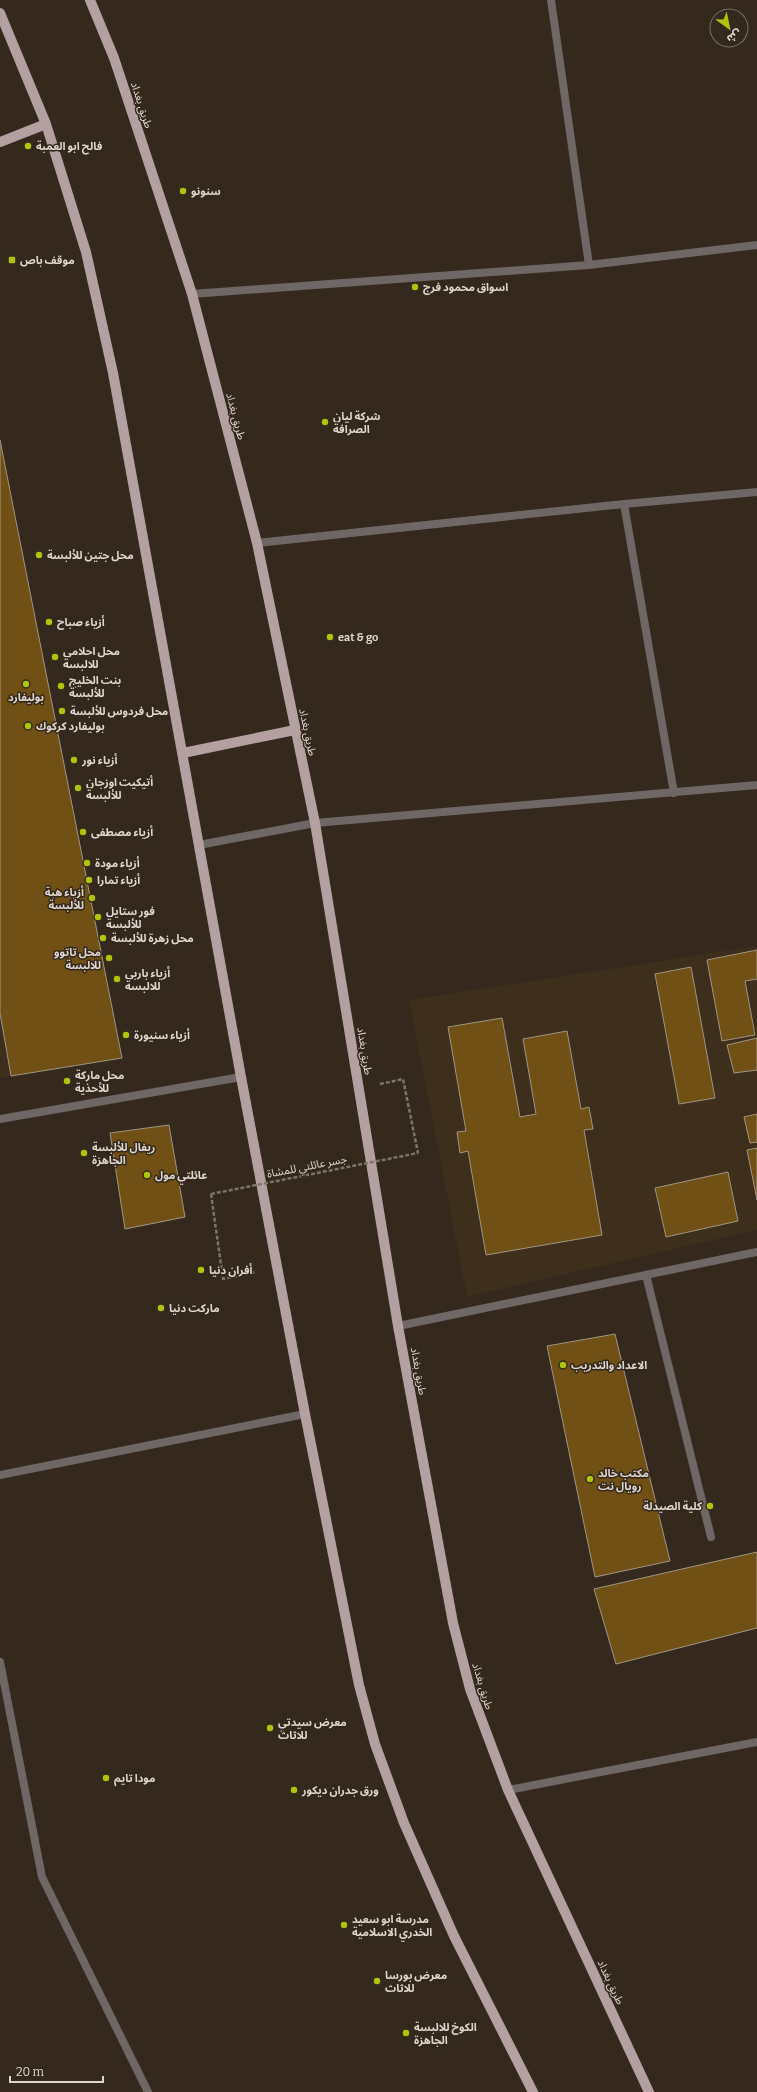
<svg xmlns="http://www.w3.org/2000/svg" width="757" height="2092" font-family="Bitter,'Noto Sans Arabic',serif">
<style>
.built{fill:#3e2e1c}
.building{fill:#705015;stroke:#a09584}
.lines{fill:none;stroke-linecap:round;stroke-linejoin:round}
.path{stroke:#7d7469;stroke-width:2.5;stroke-dasharray:4 2;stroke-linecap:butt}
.street{stroke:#6f6666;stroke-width:8}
.primary{stroke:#b4a0a1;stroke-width:10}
.path-bridge{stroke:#7d7469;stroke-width:2.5;stroke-dasharray:4 2;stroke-linecap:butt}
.poi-dot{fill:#aec509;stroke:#34291c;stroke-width:1.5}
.labels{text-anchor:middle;stroke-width:3;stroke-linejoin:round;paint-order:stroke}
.street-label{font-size:11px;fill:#dfd7cf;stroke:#34291c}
.poi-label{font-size:11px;font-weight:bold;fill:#dfd7cf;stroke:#34291c;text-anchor:start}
</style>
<rect width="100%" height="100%" fill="#34291c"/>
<path class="built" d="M757 946V1230L467 1297 409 1000Z
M0 1013 11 1076 0 1078Z"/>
<path class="building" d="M0 440 122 1058 11 1076 0 1013Z
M757 950V979L745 981 755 1035 722 1041 707 960Z
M691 967 715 1098 679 1104 655 974Z
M502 1018 520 1117 536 1114 523 1039 567 1031 581 1109 589 1107 593 1129 584 1130 602 1235 486 1255 468 1151 460 1153 457 1132 466 1131 448 1027Z
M757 1038V1070L734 1073 727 1045Z
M757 1114V1142L750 1143 744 1117Z
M169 1125 185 1217 125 1229 110 1133Z
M757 1148V1200L747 1150Z
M728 1172 738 1221 666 1237 655 1188Z
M615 1334 670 1561 595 1577 547 1346Z
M757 1552V1628L616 1664 594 1589Z"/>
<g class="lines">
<path class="path" d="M380 1084 403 1079 418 1153
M211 1194 223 1279 256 1272"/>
<path class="street" d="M551 0 589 265
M192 294 589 265 757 245
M624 504 674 793
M257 543 624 504 757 492
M199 845 315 823 757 785
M0 1119 241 1077
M646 1275 711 1537
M398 1326 757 1252
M0 1475 305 1414
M0 1662 42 1877 148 2092
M508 1790 757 1742"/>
<path class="primary" d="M90 0 114 58 192 294 257 543 315 823 398 1326 453 1623 470 1689 508 1790 649 2092
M0 13 46 124 86 252 113 373 241 1077 305 1414 359 1685 375 1744 404 1823 454 1936 533 2092
M0 142 46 124
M183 753 295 730"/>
<path class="path-bridge" d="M211 1194 418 1153"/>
</g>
<g class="poi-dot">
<circle cx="28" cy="146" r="4"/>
<circle cx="183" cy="191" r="4"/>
<rect x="8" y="256" width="8" height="8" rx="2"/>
<circle cx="415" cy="287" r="4"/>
<circle cx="325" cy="422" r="4"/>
<circle cx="39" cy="555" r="4"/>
<circle cx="49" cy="622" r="4"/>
<circle cx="330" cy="637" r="4"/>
<circle cx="55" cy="657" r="4"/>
<circle cx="26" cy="684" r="4"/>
<circle cx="61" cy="686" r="4"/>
<circle cx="62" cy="711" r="4"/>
<circle cx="28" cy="726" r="4"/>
<circle cx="74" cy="760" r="4"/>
<circle cx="78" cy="788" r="4"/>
<circle cx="83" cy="832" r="4"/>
<circle cx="87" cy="863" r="4"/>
<circle cx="89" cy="880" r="4"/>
<circle cx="92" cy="898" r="4"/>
<circle cx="98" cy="917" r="4"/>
<circle cx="103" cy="938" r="4"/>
<circle cx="109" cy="958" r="4"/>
<circle cx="117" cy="979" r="4"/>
<circle cx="126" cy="1035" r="4"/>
<circle cx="67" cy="1081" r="4"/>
<circle cx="84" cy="1153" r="4"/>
<circle cx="147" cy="1175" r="4"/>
<circle cx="201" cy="1270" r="4"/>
<circle cx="161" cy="1308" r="4"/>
<circle cx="563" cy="1365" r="4"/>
<circle cx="590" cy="1479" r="4"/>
<circle cx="710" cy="1506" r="4"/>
<circle cx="270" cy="1728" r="4"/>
<circle cx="106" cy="1778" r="4"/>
<circle cx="294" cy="1790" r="4"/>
<circle cx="344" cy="1925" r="4"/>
<circle cx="377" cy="1981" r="4"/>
<circle cx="406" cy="2033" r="4"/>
</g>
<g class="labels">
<g class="street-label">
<text transform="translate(142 105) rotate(72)" y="4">طريق بغداد</text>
<text transform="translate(236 416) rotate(75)" y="4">طريق بغداد</text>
<text transform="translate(308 732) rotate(78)" y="4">طريق بغداد</text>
<text transform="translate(365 1051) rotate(81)" y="4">طريق بغداد</text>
<text transform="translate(307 1166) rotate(-11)" y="4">جسر عائلتي للمشاة</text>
<text transform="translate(419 1371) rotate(80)" y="4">طريق بغداد</text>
<text transform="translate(483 1686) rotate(73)" y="4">طريق بغداد</text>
<text transform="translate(611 1982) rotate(65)" y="4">طريق بغداد</text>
</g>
<g class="poi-label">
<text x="36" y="150">فالح ابو العمبة</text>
<text x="191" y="195">سنونو</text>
<text x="20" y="264">موقف باص</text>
<text x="423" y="291">اسواق محمود فرج</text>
<text x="333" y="420">شركة ليان<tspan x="333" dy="13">الصرافة</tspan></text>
<text x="47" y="559">محل جتين للألبسة</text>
<text x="57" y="626">أزياء صباح</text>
<text x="338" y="641">eat &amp; go</text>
<text x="63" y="655">محل احلامي<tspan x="63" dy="13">للالبسة</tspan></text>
<text x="69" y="684">بنت الخليج<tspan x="69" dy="13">للألبسة</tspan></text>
<text x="26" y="701" text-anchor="middle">بوليفارد</text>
<text x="70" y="715">محل فردوس للألبسة</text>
<text x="36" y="730">بوليفارد كركوك</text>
<text x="82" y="764">أزياء نور</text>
<text x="86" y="786">أتيكيت اوزجان<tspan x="86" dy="13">للألبسة</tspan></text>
<text x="91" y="836">أزياء مصطفى</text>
<text x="95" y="867">أزياء مودة</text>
<text x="97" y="884">أزياء تمارا</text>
<text x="84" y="896" text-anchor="end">أزياء هبة<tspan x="84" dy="13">للألبسة</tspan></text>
<text x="106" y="915">فور ستايل<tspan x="106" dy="13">للألبسة</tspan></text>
<text x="111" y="942">محل زهرة للألبسة</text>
<text x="101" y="956" text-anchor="end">محل تاتوو<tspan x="101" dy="13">للالبسة</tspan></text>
<text x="125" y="977">أزياء باربي<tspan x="125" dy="13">للالبسة</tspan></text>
<text x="134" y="1039">أزياء سنيورة</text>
<text x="75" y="1079">محل ماركة<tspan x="75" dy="13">للأحذية</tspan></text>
<text x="92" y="1151">ريفال للألبسة<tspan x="92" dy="13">الجاهزة</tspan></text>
<text x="155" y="1179">عائلتي مول</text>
<text x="209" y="1274">أفران دنيا</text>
<text x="169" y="1312">ماركت دنيا</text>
<text x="571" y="1369">الاعداد والتدريب</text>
<text x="598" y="1477">مكتب خالد<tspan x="598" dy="13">رويال نت</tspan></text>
<text x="702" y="1510" text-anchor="end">كلية الصيدلة</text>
<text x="278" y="1726">معرض سيدتي<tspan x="278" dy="13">للاثاث</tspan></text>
<text x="114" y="1782">مودا تايم</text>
<text x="302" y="1794">ورق جدران ديكور</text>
<text x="352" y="1923">مدرسة ابو سعيد<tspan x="352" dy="13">الخدري الاسلامية</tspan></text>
<text x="385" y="1979">معرض بورسا<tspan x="385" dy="13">للاثاث</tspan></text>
<text x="414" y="2031">الكوخ للالبسة<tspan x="414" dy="13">الجاهزة</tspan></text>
</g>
</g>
<g transform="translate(729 28) rotate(147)"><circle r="19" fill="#34291c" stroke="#786f64"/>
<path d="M0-3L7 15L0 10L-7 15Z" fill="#aec509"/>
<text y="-6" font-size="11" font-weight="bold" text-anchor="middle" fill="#dfd7cf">ش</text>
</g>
<path d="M10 2076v6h93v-6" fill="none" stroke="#dfd7cf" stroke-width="2"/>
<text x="16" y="2076" font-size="12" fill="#dfd7cf" stroke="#34291c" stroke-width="3" paint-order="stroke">20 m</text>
</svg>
